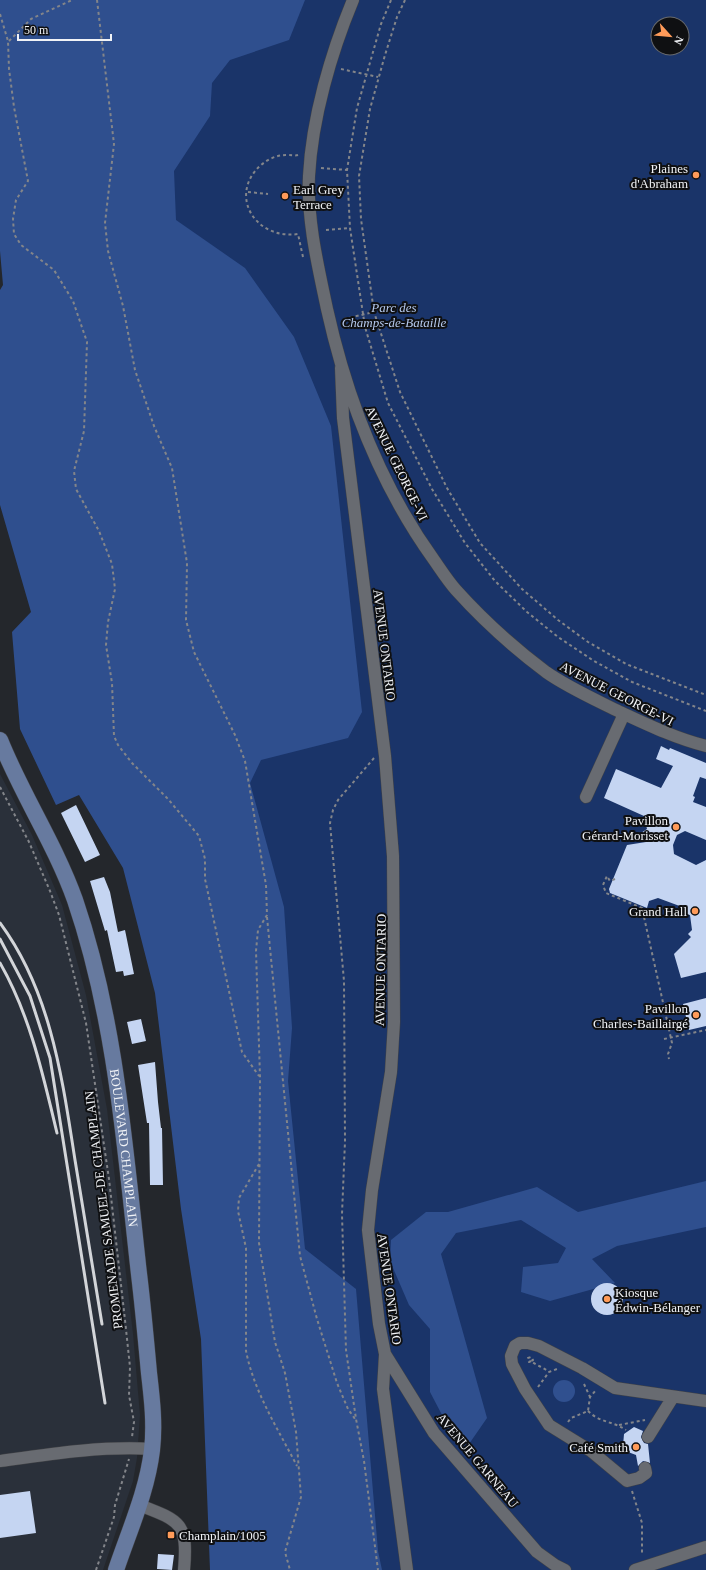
<svg xmlns="http://www.w3.org/2000/svg" width="706" height="1570" font-family="Georgia,serif">
<style>
.built{fill:#2a303a}
.green{fill:#1a3469;fill-rule:evenodd}
.forest{fill:#2f4f8e}
.water{fill:#30508f}
.building{fill:#c5d5f2}
.lines{fill:none;stroke-linecap:round;stroke-linejoin:round}
.minor-casing{stroke:#404246;stroke-width:13}
.major-casing{stroke:#404246;stroke-width:17}
.path{stroke:#83858a;stroke-width:2;stroke-dasharray:3 3;stroke-linecap:butt}
.minor{stroke:#686b71;stroke-width:12}
.major{stroke:#677a9f;stroke-width:16}
.rail{stroke:#d3d5d9;stroke-width:3}
.poi-dot{fill:#ff9b59;stroke:#0f1012;stroke-width:1.5}
.labels{text-anchor:middle;stroke-width:4;stroke-linejoin:round;paint-order:stroke}
.poi-label{font-size:13px;fill:#f1f3f7;stroke:#0f1012;text-anchor:end}
.park-label{font-size:13px;font-style:italic;fill:#b5c9ee;stroke:#0f1012}
.street-label{font-size:13px;fill:#f1f3f7;stroke:#0f1012}
</style>
<rect width="100%" height="100%" fill="#24272c"/>
<path class="built" d="M0 774 32 835 62 905 86 995 107 1109 133 1334 140 1415 137 1458 133 1481 103 1570H0Z"/>
<path class="green" d="M60 0H706V1570H313ZM658 24H682V48H658Z"/>
<path class="forest" d="M0 0H305L289 40 230 60 212 83 210 116 174 171 176 220 245 268 294 337 331 426 362 712 348 738 261 760 250 783 284 907 292 1028 288 1081 305 1249 356 1289 378 1551 382 1570H210L201 1339 181 1209 155 993 123 868 79 795 56 805 20 729 12 632 31 612 0 505V290L3 285 0 251Z
M706 1181V1227L617 1246 592 1259 615 1283 550 1301 521 1292 523 1267 558 1263 566 1248 521 1220 456 1233 441 1254 487 1418 469 1444 452 1434 430 1392V1329L409 1305 390 1261 391 1240 426 1212H448L537 1187 578 1212Z"/>
<path class="water" d="M553 1391a11 11 0 1 1 22 0a11 11 0 1 1-22 0Z"/>
<path class="building" d="M661 746 669 750 670 748 706 763V779L700 777 693 796 695 797 693 802 706 807V840L685 831 677 835 673 845 674 854 696 865 706 860V972L681 978 674 954 691 937 688 934 692 930 690 915 682 914 685 908 658 898 649 901 647 908 610 893 609 889 627 845 646 842 641 833 647 829 644 816 604 798 616 769 661 788 673 766 656 759Z
M76 805 100 855 85 862 61 813Z
M104 877 110 892 118 932 125 930 134 974 124 976 123 971 116 972 107 930 105 931 90 881Z
M706 998V1026L689 1030 683 1004Z
M141 1019 146 1041 132 1044 127 1022Z
M155 1062 158 1102 161 1128H162L163 1185H150L149 1123H147L138 1065Z
M591 1299a16 16 0 1 1 32 0a16 16 0 1 1-32 0Z
M634 1427 643 1431 641 1437 644 1443 648 1444 650 1463 643 1461 638 1466 636 1455 628 1452 623 1446 624 1434Z
M30 1491 36 1533 0 1538V1495Z
M158 1554 174 1555 172 1570 157 1569Z"/>
<g class="lines">
<g class="minor-casing">
<path id="minor" d="M353 0C331 53 312 118 309 176 307 221 318 266 327 309 347 399 380 485 434 560 441 570 448 581 456 590 483 620 514 648 546 672 567 687 596 700 620 712 648 725 675 738 706 746
M341 368 343 418 385 756 393 856 394 1022 391 1072 372 1190 368 1230 379 1324 385 1354 383 1389 407 1570
M586 797 624 714
M385 1354 434 1433 537 1552 555 1565 565 1570
M648 1437 673 1397
M0 1461C50 1454 101 1446 152 1449
M645 1468 646 1473 639 1478 627 1481 591 1451 549 1425 525 1389 512 1364 511 1356 515 1346 520 1343H528L539 1346 582 1368 615 1388 706 1401
M139 1505C181 1521 188 1523 184 1570
M635 1570 706 1547"/>
</g>
<g class="major-casing">
<g id="major">
<path id="s1" d="M0 740C22 795 55 844 75 900 116 1020 125 1149 139 1274 143 1307 146 1340 149 1373 152 1399 155 1424 152 1450 147 1492 129 1531 116 1570"/>
</g>
</g>
<path class="path" d="M97 0 114 144 105 223 108 251 123 306 135 370 154 426 172 468 187 563 186 620 194 652 235 735 245 761 266 885 267 915 258 930 256 951 260 1077 259 1243 275 1342 285 1373 296 1432 301 1497 285 1552 290 1570
M391 0 381 24 357 108 347 170 350 228 365 327 388 403 432 489 465 543 495 581 527 612 558 637 594 661 632 682 706 711
M405 0 397 17 385 55 370 109 359 176 361 219 374 312 400 392 447 488 480 543 522 589 558 620 588 642 626 664 706 695
M0 14 8 41 9 69 14 107 28 181 16 200 13 219 14 234 21 245 54 270 73 301 87 342 84 431 74 471 76 489 99 531 112 564 115 589 108 622 106 645 112 683 114 736 118 745 132 763 168 799 199 836 205 859V879L242 1052 259 1076
M9 41 31 19 72 0
M341 69 378 77
M298 155C295 156 291 155 286 155 277 155 268 159 261 165 228 194 254 240 298 234L303 257
M321 168 347 170
M248 192 268 194
M326 230 350 228
M344 319 374 312
M374 758 338 800 333 810 330 823 344 981 345 1141 342 1214 346 1350 356 1419 364 1461 378 1570
M0 787 29 842 50 891 59 915 86 1023 109 1179 125 1320 130 1367 129 1395 134 1422 132 1437
M615 879 610 881 607 876 603 885 606 893 642 908 672 1043 668 1054 669 1059
M267 917 300 1256 317 1319 337 1383 348 1409 355 1419
M664 1039 706 1030
M259 1164 239 1198 238 1211 246 1248V1351C254 1392 278 1429 297 1466
M531 1361 529 1362 528 1358 531 1357 533 1360 531 1361C537 1366 543 1367 549 1372
M584 1384 590 1397
M538 1387 549 1372 557 1369
M588 1411C600 1423 613 1421 626 1430
M568 1422 571 1418 588 1411 590 1397 596 1390
M619 1425 645 1420
M632 1491 642 1523V1555
M96 1570 114 1517 115 1505 129 1459"/>
<use href="#minor" class="minor"/>
<use href="#major" class="major"/>
<path class="rail" d="M0 923C51 992 62 1077 75 1160 84 1214 93 1269 102 1324
M0 939 30 996 50 1058 105 1403
M0 963C30 1015 43 1075 57 1133"/>
</g>
<g class="poi-dot">
<circle cx="696" cy="175" r="4"/>
<circle cx="285" cy="196" r="4"/>
<circle cx="676" cy="827" r="4"/>
<circle cx="695" cy="911" r="4"/>
<circle cx="696" cy="1015" r="4"/>
<circle cx="607" cy="1299" r="4"/>
<circle cx="636" cy="1447" r="4"/>
<rect x="167" y="1531" width="8" height="8" rx="2"/>
</g>
<g class="labels">
<g class="poi-label">
<text x="688" y="173">Plaines<tspan x="688" dy="15">d'Abraham</tspan></text>
<text x="293" y="194" text-anchor="start">Earl Grey<tspan x="293" dy="15">Terrace</tspan></text>
<text x="668" y="825">Pavillon<tspan x="668" dy="15">Gérard-Morisset</tspan></text>
<text x="687" y="916">Grand Hall</text>
<text x="688" y="1013">Pavillon<tspan x="688" dy="15">Charles-Baillairgé</tspan></text>
<text x="615" y="1297" text-anchor="start">Kiosque<tspan x="615" dy="15">Édwin-Bélanger</tspan></text>
<text x="628" y="1452">Café Smith</text>
<text x="179" y="1540" text-anchor="start">Champlain/1005</text>
</g>
<g class="park-label">
<text x="394" y="312">Parc des<tspan x="394" dy="15">Champs-de-Bataille</tspan></text>
</g>
<g class="street-label">
<text transform="translate(397 463) rotate(64)" y="5">AVENUE GEORGE-VI</text>
<text transform="translate(385 645) rotate(83)" y="5">AVENUE ONTARIO</text>
<text transform="translate(617 693) rotate(27)" y="5">AVENUE GEORGE-VI</text>
<text transform="translate(380 970) rotate(-89)" y="5">AVENUE ONTARIO</text>
<text dy="5" stroke="none"><textPath href="#s1" startOffset="430">BOULEVARD CHAMPLAIN</textPath></text>
<text transform="translate(103 1210) rotate(-97)" y="5">PROMENADE SAMUEL-DE CHAMPLAIN</text>
<text transform="translate(390 1289) rotate(82)" y="5">AVENUE ONTARIO</text>
<text transform="translate(478 1460) rotate(50)" y="5">AVENUE GARNEAU</text>
</g>
</g>
<g transform="translate(670 36) rotate(117)"><circle r="19" fill="#0f1012" stroke="#696b6e"/>
<path d="M0-3L7 15L0 10L-7 15Z" fill="#ff9b59"/>
<text y="-6" font-size="11" font-weight="bold" text-anchor="middle" fill="#f1f3f7">N</text>
</g>
<path d="M18 34v6h93v-6" fill="none" stroke="#f1f3f7" stroke-width="2"/>
<text x="24" y="34" font-size="12" fill="#f1f3f7" stroke="#0f1012" stroke-width="3" paint-order="stroke">50 m</text>
</svg>
